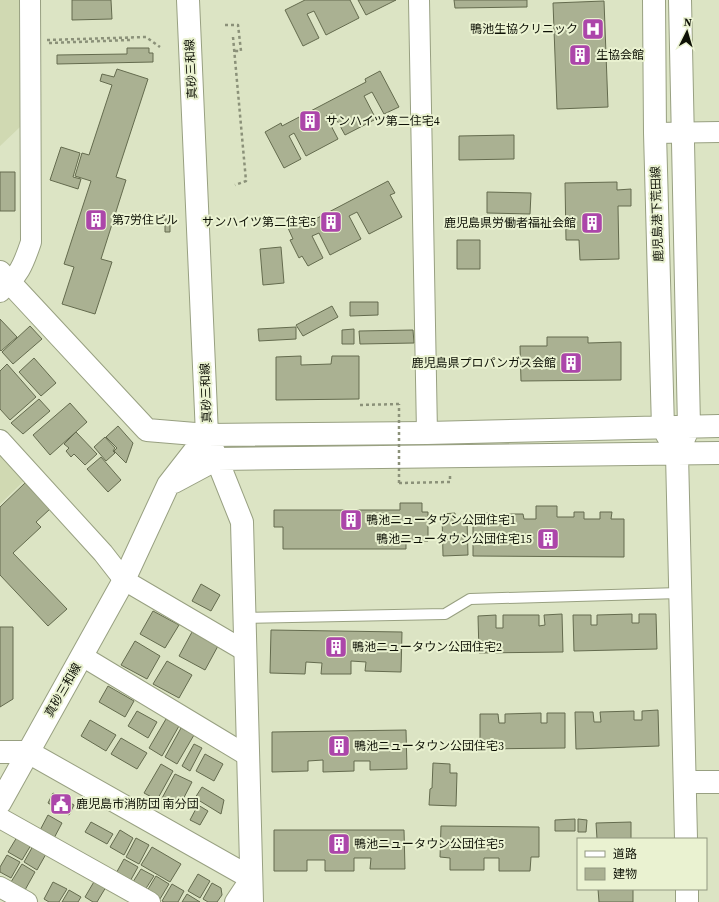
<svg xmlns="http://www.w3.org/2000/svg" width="719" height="902" font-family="'Source Serif 4','Noto Sans JP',serif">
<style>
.built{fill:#d0d9b2}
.building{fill:#aab192;stroke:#646b4e}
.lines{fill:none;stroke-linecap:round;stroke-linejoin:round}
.lane-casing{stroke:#98a081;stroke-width:12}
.street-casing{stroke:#98a081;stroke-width:22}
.secondary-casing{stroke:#98a081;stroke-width:24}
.path{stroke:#8b9179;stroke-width:2.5;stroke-dasharray:3 3;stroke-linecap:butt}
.lane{stroke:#fff;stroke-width:10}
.street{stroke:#fff;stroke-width:20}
.secondary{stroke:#fff;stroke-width:22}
.path-bridge{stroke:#8b9179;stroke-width:2.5;stroke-dasharray:3 3;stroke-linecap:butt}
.labels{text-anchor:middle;stroke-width:4;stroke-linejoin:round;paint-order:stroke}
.poi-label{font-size:12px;fill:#0e1106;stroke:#eaf2d1;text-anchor:start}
.street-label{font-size:12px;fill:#0e1106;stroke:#eaf2d1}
</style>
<rect width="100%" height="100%" fill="#dce4c4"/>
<path class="built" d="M0 0H19L20 127 0 146Z
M0 451 26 479 0 504Z"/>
<path class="building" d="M72 0H111L112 19 72 20Z
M305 0H350L359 18 326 35 314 11 307 14 319 38 303 46 285 10Z
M358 0H396L366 15Z
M454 0H527V7L455 8Z
M604 1 608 107 557 109 553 3Z
M127 48H149V53H153V62L57 64V55L127 54Z
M117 69 148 79 116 177 126 180 101 259 112 262 95 314 62 304 74 267 64 264 91 181 75 176 82 153 89 155 112 85 100 81 102 74 114 77Z
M380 71 399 107 384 114 372 92 364 96 376 119 345 135 333 113 326 116 338 139 306 156 294 133 289 136 301 159 284 168 265 132 281 123 282 126 366 82 365 79Z
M514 135V159L459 160V136Z
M61 147 80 153 73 177 81 179 78 189 50 180Z
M0 172H15V211H0Z
M388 181 395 193 390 195 402 217 369 234 357 212 349 216 361 239 330 255 319 233 312 236 323 258 308 266 302 256 299 258 290 240 293 239 288 228 304 220 306 224Z
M617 182V190L631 189V206H618L619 259 580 260 579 240H566L565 183Z
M487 192 531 193 530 214 487 213Z
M165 219H170V232H165Z
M457 240H480V269H457Z
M281 247 284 283 263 285 260 249Z
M350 302H378V315L350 316Z
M332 306 338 317 303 336 296 325Z
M0 319 17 337 1 351 0 350Z
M30 326 42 339 13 364 2 352Z
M296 327V339L259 341 258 329Z
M354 329V344H342V330Z
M413 330 414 343 360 344 359 331Z
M547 337H588V343L621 342V380L521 381 520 346H547Z
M301 356V365L331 364 332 356H359V399L276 400V357Z
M34 358 56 383 41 396 19 372Z
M7 364 36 397 10 420 0 409V371Z
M39 399 50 411 23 434 11 423Z
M70 403 87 422 50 455 33 435Z
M118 426 133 443 126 463 114 451 117 448 106 437Z
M76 432 97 454 85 465 74 454 71 457 66 451 69 448 64 444Z
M105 437 115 448 113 451 115 453 106 461 94 447Z
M101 457 121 480 108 492 87 469Z
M25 483 50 509 36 522 41 527 13 553 67 609 48 626 0 575V507Z
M400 503H422V512H428V541H406V549H283V527H274V510H400Z
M536 506H557V517H574V512H584V519H600V512H612L611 519H624V557L473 556V521H481V513H492V519H509V514H523L524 519H536Z
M455 513V519H467L468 555 443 556 442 514Z
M201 584 220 595 211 611 192 601Z
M153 611 179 625 165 648 140 634Z
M562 614 563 652 479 653 478 616 496 615V628H503V615H539V626L545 625 544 615Z
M632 614V623H639V614H656L657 649 574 651 573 615H591V625H597V615Z
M0 627H13V699L0 707Z
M271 630 402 632 401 672 365 671 366 662 351 661V674H321L322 663 306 662 305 674 270 673Z
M192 632 218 646 205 670 179 656Z
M135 641 160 656 147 679 121 665Z
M167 661 192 675 179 698 153 684Z
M108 686 134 701 125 717 99 702Z
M658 710 659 746 576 749 575 712H593L594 722H601L600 712 634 711V720H642V711Z
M137 711 157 722 148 738 128 726Z
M541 713V723H547V713H565V748L480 749V714H498L499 723H505V714Z
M166 719 179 726 162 756 149 748Z
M90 720 116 735 106 751 81 736Z
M181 728 194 735 177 764 165 757Z
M406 730 407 769 370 770V761H354V771L323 772V760L308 761V771L272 772V732Z
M121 738 147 753 137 769 111 754Z
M194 744 202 748 190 771 182 766Z
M205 754 223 764 214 781 196 771Z
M433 763 450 764V773H457L456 806 429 805 430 789 432 788Z
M161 764 173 771 157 800 144 793Z
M175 774 192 782 178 809 161 800Z
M202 787 224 800 221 814 195 798Z
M53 793 74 805 69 815 48 803Z
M198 805 208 811 200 825 190 820Z
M48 815 62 823 52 842 38 834Z
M575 819V831H555V820Z
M578 819 587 820 586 832H578Z
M91 822 113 834 107 844 85 832Z
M631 822V839H597L596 823Z
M441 826 539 827V857H531L530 871H499V858H484V870H450V858L440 857Z
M120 830 133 838 124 855 110 847Z
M274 830H404L405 869H370L371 858H354V871H325V860H307V871H274Z
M17 837 31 845 22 860 8 852Z
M136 838 149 845 139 864 126 857Z
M33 846 46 854 37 870 24 862Z
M152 847 181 864 170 882 141 865Z
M7 855 20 862 11 878 0 872V867Z
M124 859 138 867 128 885 114 877Z
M22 864 35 872 25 890 11 882Z
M141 869 154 876 143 893 131 885Z
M198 874 210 881 200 898 188 891Z
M156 876 169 884 160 899 147 891Z
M95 880 106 887 97 902H93L85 897Z
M53 882 67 889 59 902H49L44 899Z
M212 883 221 888 222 895 217 902H208L203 899Z
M172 884 184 891 178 902H164L162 901Z
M598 889H633V902H599Z
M69 890 81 897 78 902H62Z
M187 894 200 902H182Z"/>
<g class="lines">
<g class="lane-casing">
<path id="lane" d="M245 618 445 614 470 599 680 593"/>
</g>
<g class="street-casing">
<path id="street" d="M419 0 427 433
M655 133 719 132
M0 292C19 275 23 266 31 242L30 0
M0 440 103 553 124 580 245 651
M82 656 248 756
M0 818 150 902
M0 887 27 902
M235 902 251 878"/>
</g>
<g class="secondary-casing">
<path id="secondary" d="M654 0 655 133 663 428 670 440
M680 0 689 427 677 454 686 839
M0 272 147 430 207 435 427 433 719 426
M212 447 242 522 252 902
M174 482 217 459 719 453
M0 752H28L251 878
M685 782H719
M0 803 124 580 168 485 207 435 188 0
M687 889V902"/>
</g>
<path class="path" d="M225 25H238L241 51H234
M233 37 246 181 235 185
M47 40 146 37 160 47
M49 43 130 40 133 39
M360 405 399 404
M399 483 450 482V476"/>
<use href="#lane" class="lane"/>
<use href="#street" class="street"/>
<use href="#secondary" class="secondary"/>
<path class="path-bridge" d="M399 483V404"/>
</g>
<defs>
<g id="hospital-square" transform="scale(1.15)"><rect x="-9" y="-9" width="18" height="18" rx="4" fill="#ac46aa" stroke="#eaf2d1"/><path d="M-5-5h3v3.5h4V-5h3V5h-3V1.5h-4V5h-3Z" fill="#fff"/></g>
<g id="building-square" transform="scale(1.15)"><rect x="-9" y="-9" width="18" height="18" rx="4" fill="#ac46aa" stroke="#eaf2d1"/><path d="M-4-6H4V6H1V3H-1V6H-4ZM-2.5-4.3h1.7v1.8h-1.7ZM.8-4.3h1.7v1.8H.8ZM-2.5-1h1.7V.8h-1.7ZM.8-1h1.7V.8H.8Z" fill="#fff"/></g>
<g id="civic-square" transform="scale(1.15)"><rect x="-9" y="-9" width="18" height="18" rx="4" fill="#ac46aa" stroke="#eaf2d1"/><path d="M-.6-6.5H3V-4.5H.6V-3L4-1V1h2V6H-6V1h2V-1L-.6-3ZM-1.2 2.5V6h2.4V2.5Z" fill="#fff"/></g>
</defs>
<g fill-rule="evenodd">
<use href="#hospital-square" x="593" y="29"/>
<use href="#building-square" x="580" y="55"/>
<use href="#building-square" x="310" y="121"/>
<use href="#building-square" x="96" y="220"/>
<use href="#building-square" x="331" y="222"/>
<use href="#building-square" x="592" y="223"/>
<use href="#building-square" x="571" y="363"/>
<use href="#building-square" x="351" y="520"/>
<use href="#building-square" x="548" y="539"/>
<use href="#building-square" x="336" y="647"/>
<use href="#building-square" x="339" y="746"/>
<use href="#civic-square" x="61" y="804"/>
<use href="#building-square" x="339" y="844"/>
</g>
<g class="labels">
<g class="poi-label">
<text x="578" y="33" text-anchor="end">鴨池生協クリニック</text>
<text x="596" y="59">生協会館</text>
<text x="326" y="125">サンハイツ第二住宅4</text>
<text x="112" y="224">第7労住ビル</text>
<text x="316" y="226" text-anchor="end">サンハイツ第二住宅5</text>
<text x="576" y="227" text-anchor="end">鹿児島県労働者福祉会館</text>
<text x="556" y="367" text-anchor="end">鹿児島県プロパンガス会館</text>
<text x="366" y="524">鴨池ニュータウン公団住宅1</text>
<text x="532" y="543" text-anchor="end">鴨池ニュータウン公団住宅15</text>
<text x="352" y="651">鴨池ニュータウン公団住宅2</text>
<text x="354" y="750">鴨池ニュータウン公団住宅3</text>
<text x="76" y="808">鹿児島市消防団 南分団</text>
<text x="354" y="848">鴨池ニュータウン公団住宅5</text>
</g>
<g class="street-label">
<text transform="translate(191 69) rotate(-93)" y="4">真砂三和線</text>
<text transform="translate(657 214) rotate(-92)" y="4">鹿児島港下荒田線</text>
<text transform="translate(206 393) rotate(-92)" y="4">真砂三和線</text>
<text transform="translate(63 690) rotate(-60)" y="4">真砂三和線</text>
</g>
</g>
<rect x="577" y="838" width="130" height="52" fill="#eaf2d1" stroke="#929880"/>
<rect x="585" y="851" width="20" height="6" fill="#ffffff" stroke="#929880"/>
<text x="613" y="858" font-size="12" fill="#0e1106">道路</text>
<rect x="585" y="868" width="20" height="12" fill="#aab192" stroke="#929880"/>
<text x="613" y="878" font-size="12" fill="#0e1106">建物</text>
<g transform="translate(687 32) rotate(5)" stroke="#eaf2d1" stroke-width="3" paint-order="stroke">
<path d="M0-3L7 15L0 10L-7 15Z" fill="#0e1106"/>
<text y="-6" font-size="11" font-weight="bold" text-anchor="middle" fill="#0e1106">N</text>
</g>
</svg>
